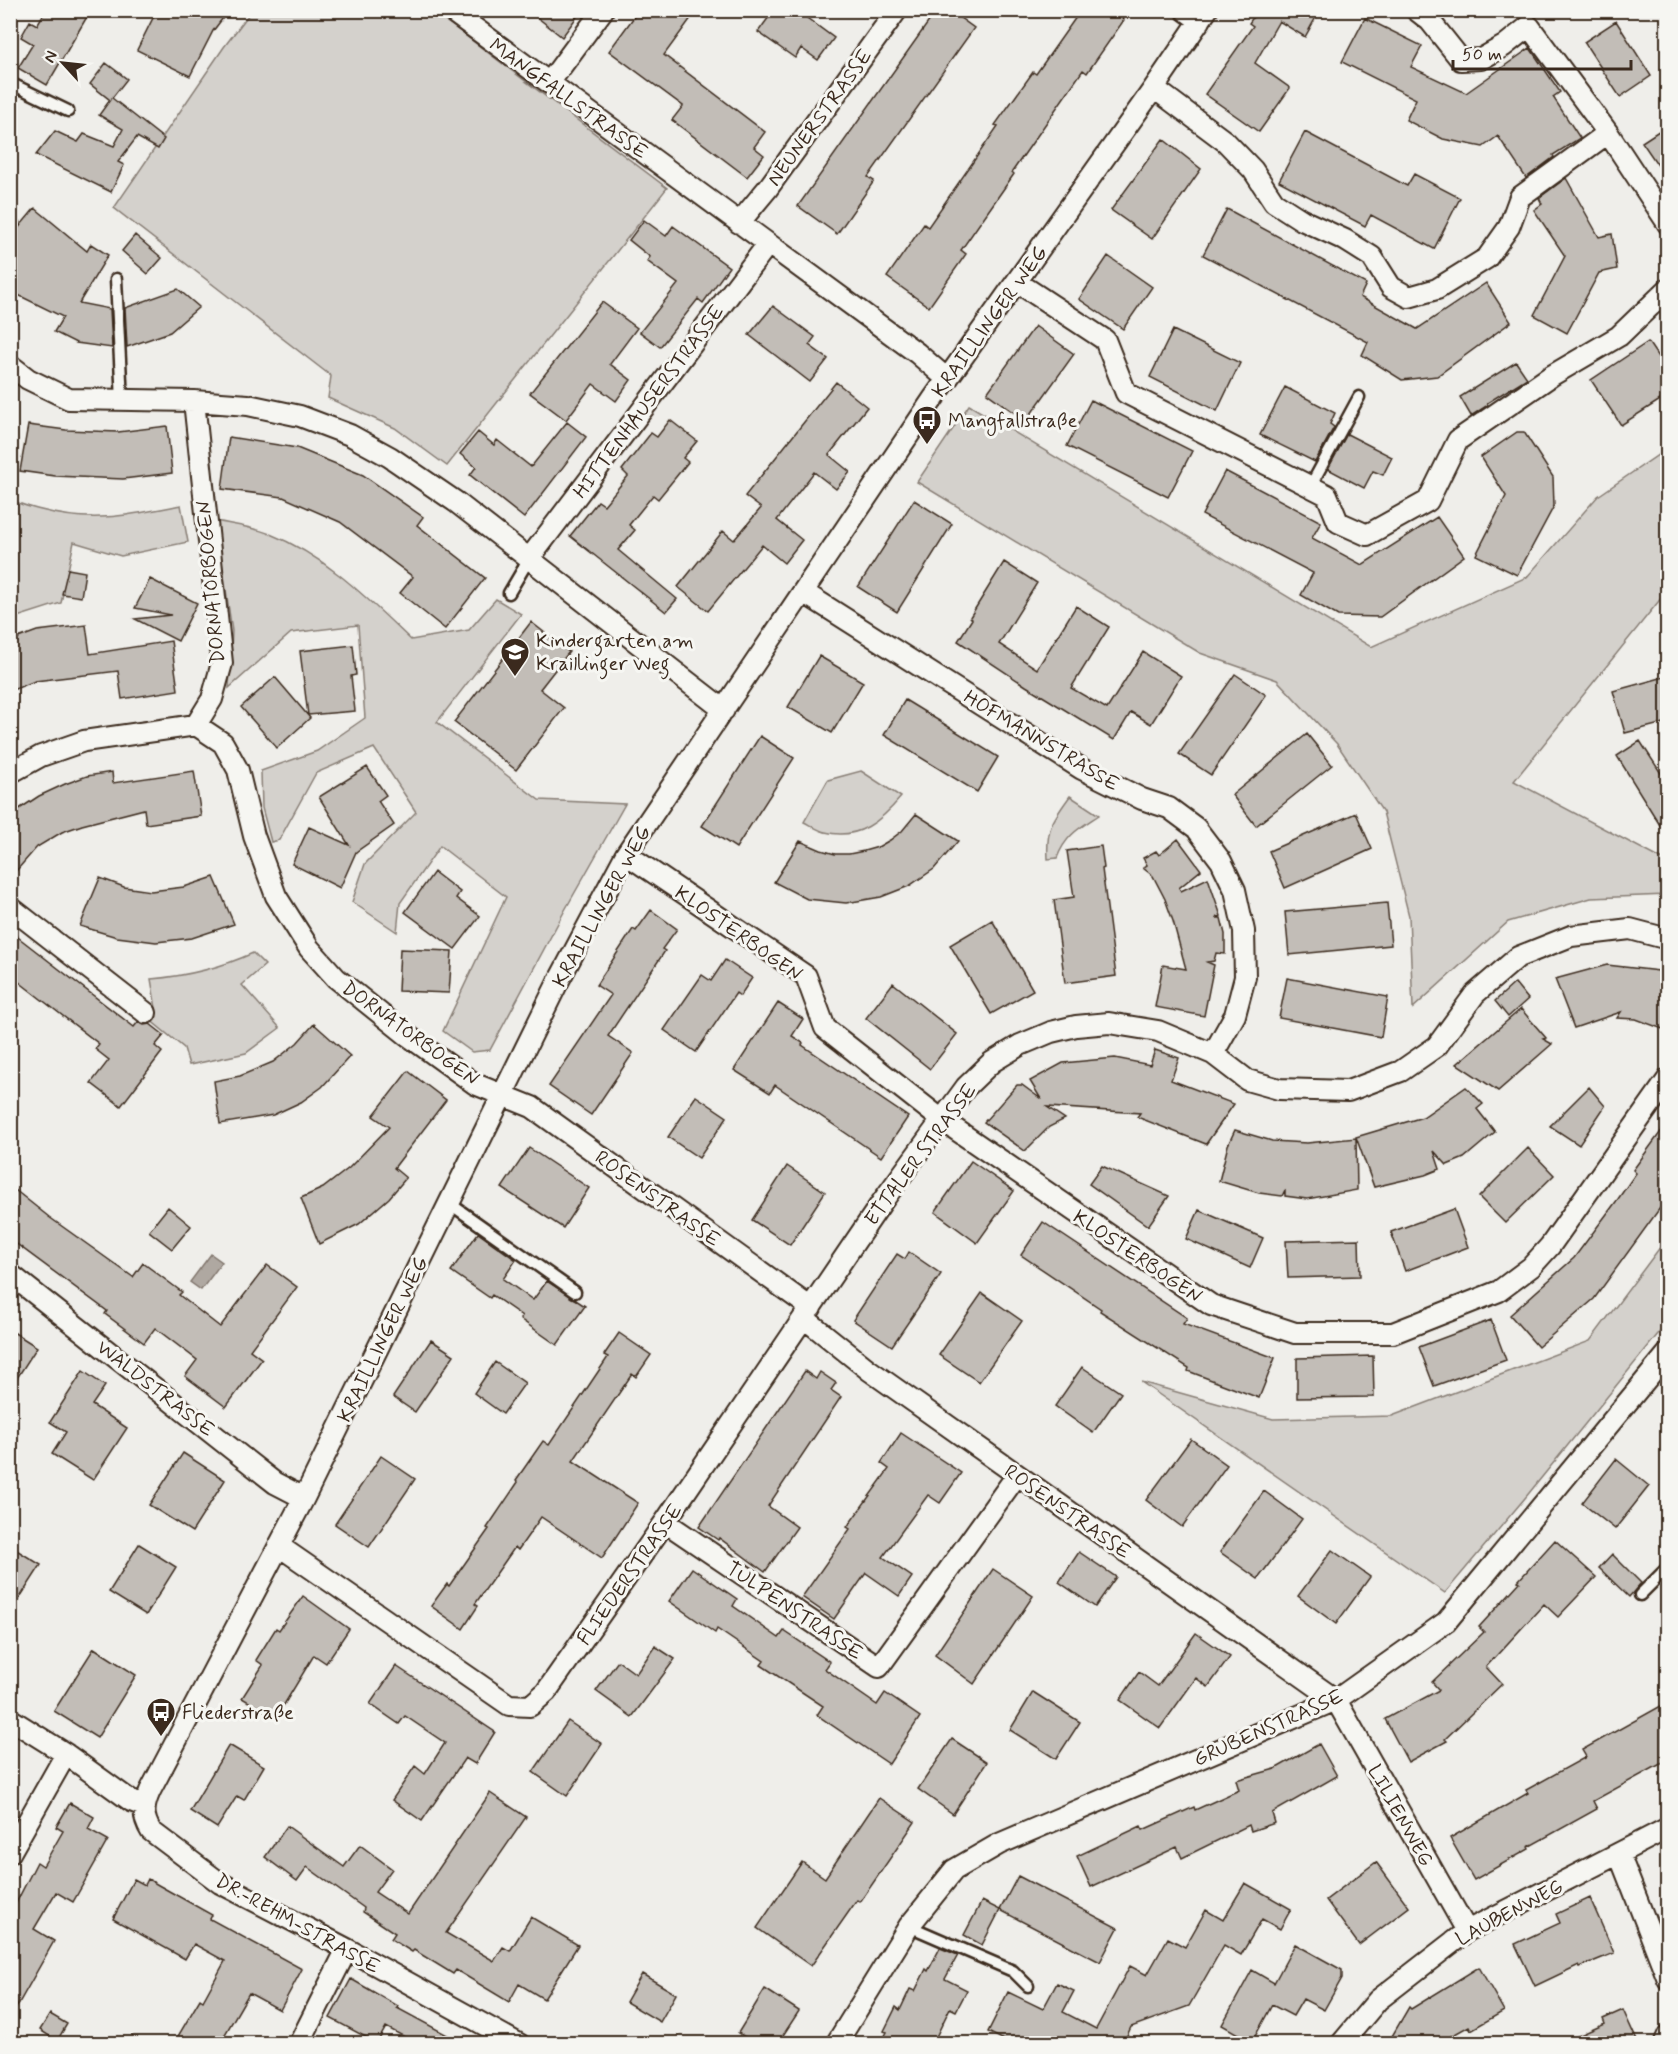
<svg xmlns="http://www.w3.org/2000/svg" width="1678" height="2054" font-family="Mynerve,sans-serif">
<style>
.green{fill:#d4d1cc;stroke:#887e75;stroke-width:1.5}
.water{fill:#afa8a1;stroke:#81766d;stroke-width:1.5}
.building{fill:#c2bdb7;stroke:#3b2a1e;stroke-width:1.5}
.lines{fill:none;stroke-linecap:round;stroke-linejoin:round}
.service-casing{stroke:#3b2a1e;stroke-width:15}
.minor-casing{stroke:#3b2a1e;stroke-width:24}
.service{stroke:#f6f6f2;stroke-width:10}
.minor{stroke:#f6f6f2;stroke-width:20}
.labels{text-anchor:middle;stroke-width:6;stroke-linejoin:round;paint-order:stroke}
.street-label{font-size:20px;fill:#3b2a1e;stroke:#f6f6f2}
.poi-label{font-size:20px;fill:#3b2a1e;stroke:#f6f6f2;text-anchor:start}
</style>
<rect width="100%" height="100%" fill="#efeeea"/>
<filter id="ink" filterUnits="userSpaceOnUse"><feTurbulence type="fractalNoise" baseFrequency=".0167" numOctaves="2"/><feDisplacementMap in="SourceGraphic" scale="12" xChannelSelector="R" yChannelSelector="G"/><feConvolveMatrix kernelMatrix="1 2 1 2 8 2 1 2 1" color-interpolation-filters="sRGB"/></filter>
<g filter="url(#ink)">
<path class="green" d="M252 10 433 11 667 188 447 466 395 428 328 398 331 376 114 208 224 47Z
M969 405 1371 647 1527 577 1598 496 1658 455 1667 451V591L1514 781 1667 862V895L1591 898 1508 922 1413 1008 1409 916 1383 812 1337 744 1277 680 1200 653 917 482Z
M10 499C20 505 30 507 41 510 93 524 130 515 181 505L188 542 121 556 74 542 61 603 11 619Z
M216 521C234 525 254 527 270 534 326 556 368 599 411 640L469 630 496 599 521 614 437 722 539 800 625 804 565 910 490 1050 472 1052 443 1031 506 897 440 846 400 903 397 932 352 902 365 864 416 812 374 748 316 773 279 840 271 842 262 808 261 771 317 751 365 718 358 625 291 633 229 688 232 631Z
M861 771 901 797C882 820 858 841 825 832 818 830 810 825 804 822L828 780Z
M1070 796 1099 815C1078 829 1066 835 1057 858L1048 859C1046 828 1052 821 1070 796Z
M253 953 265 965 242 985 280 1028 246 1053 189 1065 184 1048 149 1019 156 1008 151 979C187 976 220 968 253 953Z
M1667 1238V1323L1525 1498 1445 1593 1141 1382 1273 1419 1392 1416 1590 1341Z"/>
<path class="water" d="M211 1254 222 1262 201 1290 190 1282Z"/>
<path class="building" d="M46 10H91L47 85 18 68 33 44 21 37 30 21 37 25Z
M157 10H229L213 31 190 76 137 50Z
M528 10H582L562 37Z
M639 10H697L664 55 765 132 754 147 764 155 747 177 672 120 683 106 609 51Z
M774 10H796L834 38 818 60 801 48 795 58 758 32Z
M937 10H949L974 28 868 177 874 181 837 234 798 206Z
M1081 10H1110L1124 20 1087 73 1083 70 1012 172 1014 174 961 250 966 254 929 307 887 277 924 224 928 227 998 126 995 125 1033 72 1036 74Z
M1258 10H1320L1305 37 1279 21 1255 63 1290 88 1259 132 1205 94 1253 26 1249 23Z
M1365 18 1422 46 1411 67 1466 93 1530 48 1560 92 1553 97 1580 138 1553 155 1554 157 1526 178 1498 136 1483 147 1443 139 1406 120 1416 99 1342 62Z
M1616 21 1651 76 1620 97 1584 42Z
M106 63 127 79 112 98 164 139 158 149 137 137 118 162 124 165 111 192 36 155 55 131 78 142 84 134 114 146 123 129 99 115 110 100 90 84Z
M1668 125V180L1642 142Z
M1305 132 1407 186 1414 174 1460 198 1434 249 1371 215 1365 226 1279 181Z
M1163 139 1201 169 1152 239 1111 210Z
M1566 178 1599 237 1612 234 1617 269 1599 273 1567 333 1534 315 1565 256 1534 210 1542 204 1539 198Z
M35 208 87 251 91 244 108 255 79 303 110 309 112 348 76 343 54 332 63 317 10 291V238Z
M1227 209 1366 284 1360 297 1417 329 1486 283 1511 322 1437 376 1402 380 1362 355 1368 342 1203 255Z
M644 220 666 236 673 226 729 267 703 303 698 299 660 347 640 332 678 284 647 261 650 257 629 240Z
M135 235 162 258 148 274 122 251Z
M1108 256 1152 287 1123 329 1079 299Z
M178 289 199 307 170 332 127 347 125 308Z
M602 302 637 328 610 364 631 380 616 401 593 384 566 420 530 393Z
M773 306 815 337 809 345 828 359 810 382 749 335Z
M1035 326 1074 354 1026 421 987 393Z
M1173 330 1240 363 1217 411 1150 377Z
M1648 342 1658 357 1668 351V395L1621 425 1591 380Z
M1516 362 1527 378 1487 403 1488 405 1471 416 1460 397Z
M836 382 867 407 829 455 850 472 836 489 814 472 777 520 802 540 784 563 762 545 708 611 678 587 723 531 734 540 761 508 745 496Z
M1285 387 1335 413 1330 424 1334 427 1315 462 1260 435Z
M1091 400 1192 451 1168 497 1067 446Z
M670 420 697 441 683 458 688 462 658 499 653 495 629 525 635 530 618 550 677 599 666 612 570 536 598 501 604 505 628 476 622 470 651 433 657 437Z
M567 422 586 437 524 518 470 475 476 467 460 454 478 432 494 445 497 440 531 467Z
M28 425 66 430 118 432 167 426 172 473 123 479 55 476 20 471Z
M1517 432H1524L1553 477 1554 506 1517 575 1476 555 1506 496 1481 457Z
M1347 434 1392 457 1383 475 1373 471 1364 488 1328 469Z
M229 437 297 448 363 475 423 517 417 525 485 578 445 629 400 593 413 577 340 522 283 497 222 489Z
M1225 471 1321 522 1312 538 1362 565 1437 517 1464 556 1380 617 1338 616 1301 595 1313 573 1202 515Z
M914 500 952 524 897 612 858 587Z
M1004 562 1037 583 999 644 1037 669 1076 606 1109 627 1071 688 1107 709 1143 652 1181 676 1151 724 1131 712 1114 740 1026 686 958 641 972 619 970 617Z
M68 569 85 572 81 597 62 594Z
M150 579 197 603 178 641 135 619 171 615 135 608Z
M531 622 569 652 540 689 564 708 516 770 454 722Z
M86 625 90 654 171 641 178 690 122 699 118 671 35 681 10 691V641L37 631Z
M353 645 356 675 351 676 355 711 308 715 300 651Z
M819 656 863 682 832 733 788 707Z
M1235 674 1266 695 1211 775 1179 754Z
M1668 676V722L1625 733 1613 691Z
M275 677 310 718 277 748 241 707Z
M905 700 998 757 977 792 884 735Z
M1307 734 1332 765 1256 826 1232 795Z
M760 736 794 758 736 848 702 826Z
M1640 741 1668 784V838L1617 756Z
M367 767 386 795 378 801 394 825 356 852 340 888 292 864 309 827 349 845 319 797Z
M194 771 201 816 146 824 144 809 82 825 62 832 37 847 10 878V815L39 796 65 784 87 776 112 772 113 783Z
M1356 813 1372 849 1285 888 1269 851Z
M916 814 958 841 934 869 909 886 881 897 846 903 807 899 774 882 800 841 821 850 835 854H849L864 851 878 847 890 840 902 831Z
M1178 839 1201 870 1179 888 1181 891 1208 878 1221 916 1216 918H1221L1225 934V954L1216 953 1214 961 1207 962 1214 965 1204 1016 1155 1007 1163 965 1186 969 1173 921 1165 899 1153 876 1143 868 1147 865 1143 858 1156 851 1159 855Z
M1101 846 1104 868 1102 869 1116 976 1065 983 1054 900 1074 897 1067 851Z
M434 872 460 892 456 898 480 916 455 949 405 912Z
M214 877 234 924 192 938 156 942 117 937 80 926 100 878 124 887 151 891 184 887Z
M1387 903 1391 945 1289 955 1285 912Z
M651 910 677 929 662 949 665 951 608 1036 633 1053 591 1115 549 1086 611 995 596 985 633 929 636 931Z
M992 920 1033 990 991 1014 950 945Z
M10 931 134 1027 138 1022 144 1025 150 1024 164 1035 155 1046 162 1052 121 1106 91 1083 109 1060 95 1049 99 1044 10 975Z
M400 949 452 951 449 993 398 991Z
M725 960 752 978 740 996 736 993 696 1052 664 1030 702 975 711 981Z
M1607 965 1659 971 1668 976V1031L1636 1019 1617 1018 1621 1012 1574 1028 1555 979Z
M1287 978 1388 997 1381 1037 1279 1018Z
M893 983 957 1034 930 1069 866 1018Z
M1515 983 1528 999 1508 1017 1495 1001Z
M778 1003 803 1019 792 1036 803 1043 802 1045 908 1117 881 1157 775 1085 770 1093 734 1070Z
M1521 1009 1546 1038 1543 1039 1552 1044 1498 1091 1457 1064Z
M314 1024 350 1056 322 1087 301 1102 273 1115 220 1124 214 1081 240 1076 273 1062 297 1043Z
M1155 1050 1179 1058 1171 1080 1234 1104 1206 1144 1137 1117 1140 1113 1047 1107 1065 1119 1049 1127 1025 1151 984 1122 1017 1085H1022L1041 1099 1030 1081 1063 1063 1115 1058 1150 1065Z
M408 1071 446 1100 394 1168 406 1178 389 1198 359 1224 319 1244 301 1198 323 1188 349 1168 389 1127 373 1116Z
M1466 1087 1483 1104 1477 1109 1495 1132 1464 1158 1447 1165 1434 1151 1440 1169 1425 1175 1374 1187 1356 1137 1423 1117Z
M1589 1087 1605 1106 1579 1145 1550 1126Z
M696 1096 727 1117 699 1158 668 1137Z
M1668 1122V1197L1594 1299 1538 1347 1510 1315 1574 1258 1618 1199 1636 1173 1633 1170Z
M1235 1130 1272 1141 1307 1143 1356 1138 1357 1190 1307 1199 1285 1196V1190L1282 1196 1259 1193 1219 1181 1228 1145Z
M529 1148 589 1188 563 1228 502 1188Z
M1528 1148 1554 1175 1505 1223 1479 1197Z
M971 1161 1014 1191 977 1243 935 1212Z
M787 1166 825 1192 790 1245 752 1220Z
M1102 1166 1169 1196 1148 1226 1089 1184Z
M10 1186 49 1217 133 1277 143 1263 182 1292 179 1295 220 1327 267 1265 297 1287 250 1350 262 1359 226 1407 185 1376 197 1360 155 1328 144 1343 105 1314 107 1311 10 1239Z
M168 1207 191 1226 172 1249 149 1231Z
M1454 1209 1468 1247 1405 1271 1391 1232Z
M1199 1210 1263 1238 1250 1268 1186 1239Z
M1043 1222 1187 1318 1183 1324 1275 1358 1259 1398 1188 1371 1189 1368 1100 1311 1101 1309 1021 1255Z
M478 1233 516 1260 503 1279 533 1300 547 1281 585 1306 557 1345 520 1319 522 1316 492 1295 490 1298 451 1271Z
M1359 1239 1360 1276 1288 1278 1286 1241Z
M909 1252 941 1274 892 1346 853 1320 897 1254 905 1259Z
M982 1293 1022 1321 979 1382 939 1355Z
M1491 1320 1506 1360 1434 1386 1419 1347Z
M10 1330 37 1347 10 1389Z
M619 1333 651 1355 636 1377 632 1374 573 1461 638 1503 602 1558 541 1517 518 1550 515 1547 475 1604 478 1606 463 1629 431 1606 447 1584 449 1586 489 1529 487 1528 518 1482 516 1480 543 1441 549 1445 608 1357 604 1355Z
M431 1340 454 1355 415 1412 393 1397Z
M1373 1356 1374 1397 1297 1398V1358Z
M495 1362 525 1383 503 1414 474 1393Z
M1082 1367 1121 1393 1093 1433 1055 1406Z
M83 1371 105 1386 92 1405 127 1428 93 1480 52 1454 66 1432 50 1422Z
M805 1371 816 1379 820 1372 836 1383 831 1390 841 1397 768 1506 797 1527 765 1572 719 1538 718 1540 699 1527Z
M901 1433 961 1473 940 1503 928 1495 883 1557 912 1577 899 1596 866 1573 834 1619 802 1597 850 1529 847 1527 889 1469 881 1463Z
M1191 1439 1227 1465 1182 1527 1146 1500Z
M183 1453 225 1480 192 1532 149 1505Z
M381 1456 415 1479 369 1547 335 1524Z
M1616 1459 1649 1486 1615 1529 1582 1503Z
M1264 1491 1302 1519 1258 1579 1220 1552Z
M1555 1540 1596 1577 1558 1617 1544 1604 1486 1667 1502 1684 1445 1739 1447 1741 1408 1762 1385 1719 1439 1690 1432 1682 1484 1632 1479 1627 1520 1582 1518 1581Z
M139 1544 176 1567 146 1615 109 1592Z
M10 1546 41 1565 10 1613Z
M1332 1550 1370 1577 1336 1624 1298 1596Z
M1079 1552 1116 1577 1095 1607 1059 1582Z
M1612 1554 1641 1583 1629 1597 1599 1568Z
M692 1568 737 1599 733 1606 779 1638 784 1631 830 1662 825 1669 877 1705 885 1693 920 1717 889 1764 817 1715 823 1706 761 1665 764 1661 717 1629 715 1633 669 1601Z
M993 1569 1033 1596 974 1684 935 1655Z
M303 1596 349 1629 326 1663 314 1655 276 1718 242 1698 263 1665 256 1660 276 1628 279 1630Z
M1196 1633 1230 1657 1208 1687 1196 1678 1160 1728 1120 1700 1139 1672 1158 1686Z
M655 1646 675 1659 632 1717 596 1691 618 1661 636 1674Z
M94 1648 136 1675 97 1738 54 1711Z
M396 1666 495 1732 475 1764 465 1758 422 1821 392 1800 415 1766 425 1774 445 1743 405 1716 399 1724 370 1704Z
M1033 1692 1080 1722 1056 1759 1010 1730Z
M1668 1702V1760L1593 1801 1597 1809 1528 1847 1529 1849 1474 1880 1450 1838 1528 1793 1526 1790 1586 1757 1582 1750Z
M568 1721 602 1744 567 1796 533 1772Z
M952 1739 987 1762 953 1814 918 1789Z
M1319 1744 1337 1776 1272 1813 1275 1823 1251 1831 1249 1825 1182 1858 1177 1847 1091 1887 1077 1856 1141 1826 1143 1830 1194 1807 1195 1810 1239 1790 1236 1780 1275 1769Z
M229 1745 264 1766 244 1800 237 1796 217 1828 190 1811Z
M490 1793 526 1817 446 1933 494 1961 503 1947 510 1951 531 1917 578 1945 544 1999 519 1984 509 2002 456 1970 453 1974 414 1950 412 1952 391 1939 395 1933 363 1912 364 1908 307 1867 297 1881 265 1857 287 1826 344 1867 360 1845 392 1869 375 1892 408 1914Z
M879 1798 915 1822 860 1902 857 1900 811 1966 757 1928 802 1862 825 1878Z
M70 1803 94 1817 88 1829 108 1840 73 1902 56 1892 34 1929 54 1941 10 2019V1915L37 1862 43 1866 63 1831 56 1827Z
M1376 1862 1409 1907 1359 1945 1326 1900Z
M1018 1876 1118 1928 1100 1962 1000 1910Z
M134 1879 145 1885 148 1879 160 1886 212 1915 210 1919 302 1969 280 2010 249 1993 220 2043H174L200 1999 203 2001 225 1961 194 1944 185 1959 113 1919Z
M1245 1883 1291 1909 1280 1929 1262 1919 1241 1955 1224 1945 1189 2006 1131 2027 1124 2042 1126 2043H1010L988 2032 1008 1992 1043 2009 1057 1983 1074 1991 1063 2012 1096 2029 1130 1966 1147 1975 1168 1938 1185 1947 1206 1910 1223 1920Z
M1590 1898 1614 1953 1580 1967 1579 1965 1535 1986 1515 1944 1560 1923 1556 1914Z
M982 1901 1000 1910 982 1945 964 1935Z
M1295 1944 1342 1970V1978L1324 2010 1303 1999 1293 2016 1272 2005 1252 2042 1222 2025 1252 1970 1274 1983Z
M940 1948 958 1955 945 1979 967 1990 956 2011 950 2008 933 2043H881L887 2032 884 2031 896 2007 900 2010 910 1989 915 1991 926 1969 928 1971Z
M1479 1967 1504 2011 1471 2030 1469 2026 1439 2043H1388L1409 2007 1411 2009Z
M642 1974 676 1994 660 2022 626 2002Z
M351 1979 398 2006 397 2008 462 2043H416L386 2027 377 2043 330 2018Z
M765 1989 799 2011 778 2043H755L738 2033Z
M1623 2010 1638 2043H1562L1605 2024 1603 2019Z
M50 2014 67 2024 57 2041 40 2030Z"/>
<g class="lines">
<g class="service-casing">
<path id="service" d="M10 83 68 111
M10 223 13 224
M116 279 122 401
M1310 487 1359 397
M509 593 529 559
M449 1203 575 1292
M1640 1595 1668 1567
M909 1926 1013 1971 1028 1986"/>
</g>
<g class="minor-casing">
<path id="minor" d="M450 10 917 353 947 379
M1185 10 1200 21
M1416 10 1430 21 1461 60 1481 59 1504 46 1529 26 1608 133 1668 224
M549 83 603 10
M1154 88 1226 142 1253 170 1274 202 1302 220 1345 240 1372 257 1391 287 1409 297 1437 289 1487 258 1509 227 1520 197 1608 133
M739 223 768 188 897 10
M1017 282 1105 340 1126 393 1327 495 1338 522 1367 535 1428 501 1458 440 1551 376 1619 336 1668 289
M10 365 28 379 69 399 194 401 248 405 300 416 350 435 390 457 456 502 724 710
M194 401 222 663 212 699 196 725 223 743 238 770 254 836 276 896 309 948 336 978 407 1035 475 1084 532 1107 811 1308
M529 559 768 244
M803 592 1082 769 1142 799 1169 808 1196 828 1221 861 1235 890 1244 931 1245 977 1235 1015 1213 1054
M10 773 41 756 84 741 196 725
M626 854 806 976 825 1028 942 1120 1211 1305 1295 1333H1393L1499 1291 1531 1267 1550 1246 1668 1079
M10 907 146 1013
M10 1274 275 1483 304 1498
M804 1318 869 1370 1336 1700 1467 1931
M665 1522 879 1667 1017 1475
M279 1546 509 1705 530 1706 546 1692 665 1522 882 1202 966 1087 992 1062 1020 1045 1051 1032 1076 1026 1109 1023 1158 1031 1213 1054 1247 1080 1279 1089 1348 1091 1401 1071 1437 1046 1475 994 1518 957 1571 936 1630 929 1668 939
M10 1719 66 1754 131 1801 144 1806
M10 1853 66 1754
M1619 1854 1668 1979
M299 2044 347 1949
M519 2044 347 1949 220 1883 151 1831C142 1816 143 1807 150 1791L304 1498 558 982 626 854 933 399 1154 88 1207 10
M836 2044 909 1926 954 1870 999 1844 1336 1700 1446 1622 1668 1353
M1341 2044 1378 2000 1467 1931 1668 1828
M1664 2044 1668 2035"/>
</g>
<use href="#service" class="service"/>
<use href="#minor" class="minor"/>
</g>
</g>
<defs>
<g id="bus-pin" transform="scale(1.5)"><path d="M0 17L-7.5 6A9.5 9.5 0 1 1 7.5 6Z" fill="#3b2a1e" stroke="#f6f6f2"/><path d="M-5-6H5V4H4V6H2V4H-2V6H-4V4H-5ZM-3.5-4V0h7V-4ZM-3.5 1.2v1.5H-2V1.2ZM2 1.2v1.5H3.5V1.2Z" fill="#fff"/></g>
<g id="school-pin" transform="scale(1.5)"><path d="M0 17L-7.5 6A9.5 9.5 0 1 1 7.5 6Z" fill="#3b2a1e" stroke="#f6f6f2"/><path d="M0-5L7-2L0 1L-7-2ZM-4 1L0 2.5L4 1V4Q0 6-4 4Z" fill="#fff"/></g>
</defs>
<g fill-rule="evenodd">
<use href="#bus-pin" x="927" y="420"/>
<use href="#school-pin" x="515" y="652"/>
<use href="#bus-pin" x="161" y="1712"/>
</g>
<g class="labels">
<g class="street-label">
<text transform="translate(569 98) rotate(36)" y="7">MANGFALLSTRASSE</text>
<text transform="translate(819 117) rotate(-54)" y="7">NEUNERSTRASSE</text>
<text transform="translate(989 321) rotate(-54)" y="7">KRAILLINGER WEG</text>
<text transform="translate(648 401) rotate(-53)" y="7">HITTENHAUSERSTRASSE</text>
<text transform="translate(210 582) rotate(-95)" y="7">DORNATORBOGEN</text>
<text transform="translate(1042 740) rotate(31)" y="7">HOFMANNSTRASSE</text>
<text transform="translate(601 906) rotate(-61)" y="7">KRAILLINGER WEG</text>
<text transform="translate(739 933) rotate(35)" y="7">KLOSTERBOGEN</text>
<text transform="translate(411 1033) rotate(36)" y="7">DORNATORBOGEN</text>
<text transform="translate(920 1154) rotate(-53)" y="7">ETTALER STRASSE</text>
<text transform="translate(658 1198) rotate(36)" y="7">ROSENSTRASSE</text>
<text transform="translate(1138 1256) rotate(34)" y="7">KLOSTERBOGEN</text>
<text transform="translate(382 1339) rotate(-64)" y="7">KRAILLINGER WEG</text>
<text transform="translate(156 1388) rotate(38)" y="7">WALDSTRASSE</text>
<text transform="translate(1068 1511) rotate(35)" y="7">ROSENSTRASSE</text>
<text transform="translate(629 1574) rotate(-55)" y="7">FLIEDERSTRASSE</text>
<text transform="translate(795 1610) rotate(34)" y="7">TULPENSTRASSE</text>
<text transform="translate(1268 1727) rotate(-24)" y="7">GRUBENSTRASSE</text>
<text transform="translate(1401 1815) rotate(61)" y="7">LILIENWEG</text>
<text transform="translate(1509 1912) rotate(-28)" y="7">LAUBENWEG</text>
<text transform="translate(298 1923) rotate(29)" y="7">DR.-REHM-STRASSE</text>
</g>
<g class="poi-label">
<text x="948" y="427">Mangfallstraße</text>
<text x="536" y="647">Kindergarten am<tspan x="536" dy="23">Kraillinger Weg</tspan></text>
<text x="182" y="1719">Fliederstraße</text>
</g>
</g>
<rect width="1678" height="2054" fill="none" stroke="#f6f6f2" stroke-width="36"/>
<rect x="18" y="18" width="1642" height="2018" fill="none" stroke="#3b2a1e" stroke-width="2" filter="url(#ink)"/>
<g transform="translate(63 63) rotate(297)" stroke="#f6f6f2" stroke-width="4.5" paint-order="stroke">
<path d="M0-4.5L10 22L0 15L-10 22Z" fill="#3b2a1e"/>
<text y="-9" font-size="16" font-weight="bold" text-anchor="middle" fill="#3b2a1e">N</text>
</g>
<path d="M1453 60v9h178v-9" fill="none" stroke="#3b2a1e" stroke-width="3"/>
<text x="1462" y="60" font-size="18" fill="#3b2a1e" stroke="#f6f6f2" stroke-width="4.5" paint-order="stroke">50 m</text>
</svg>
